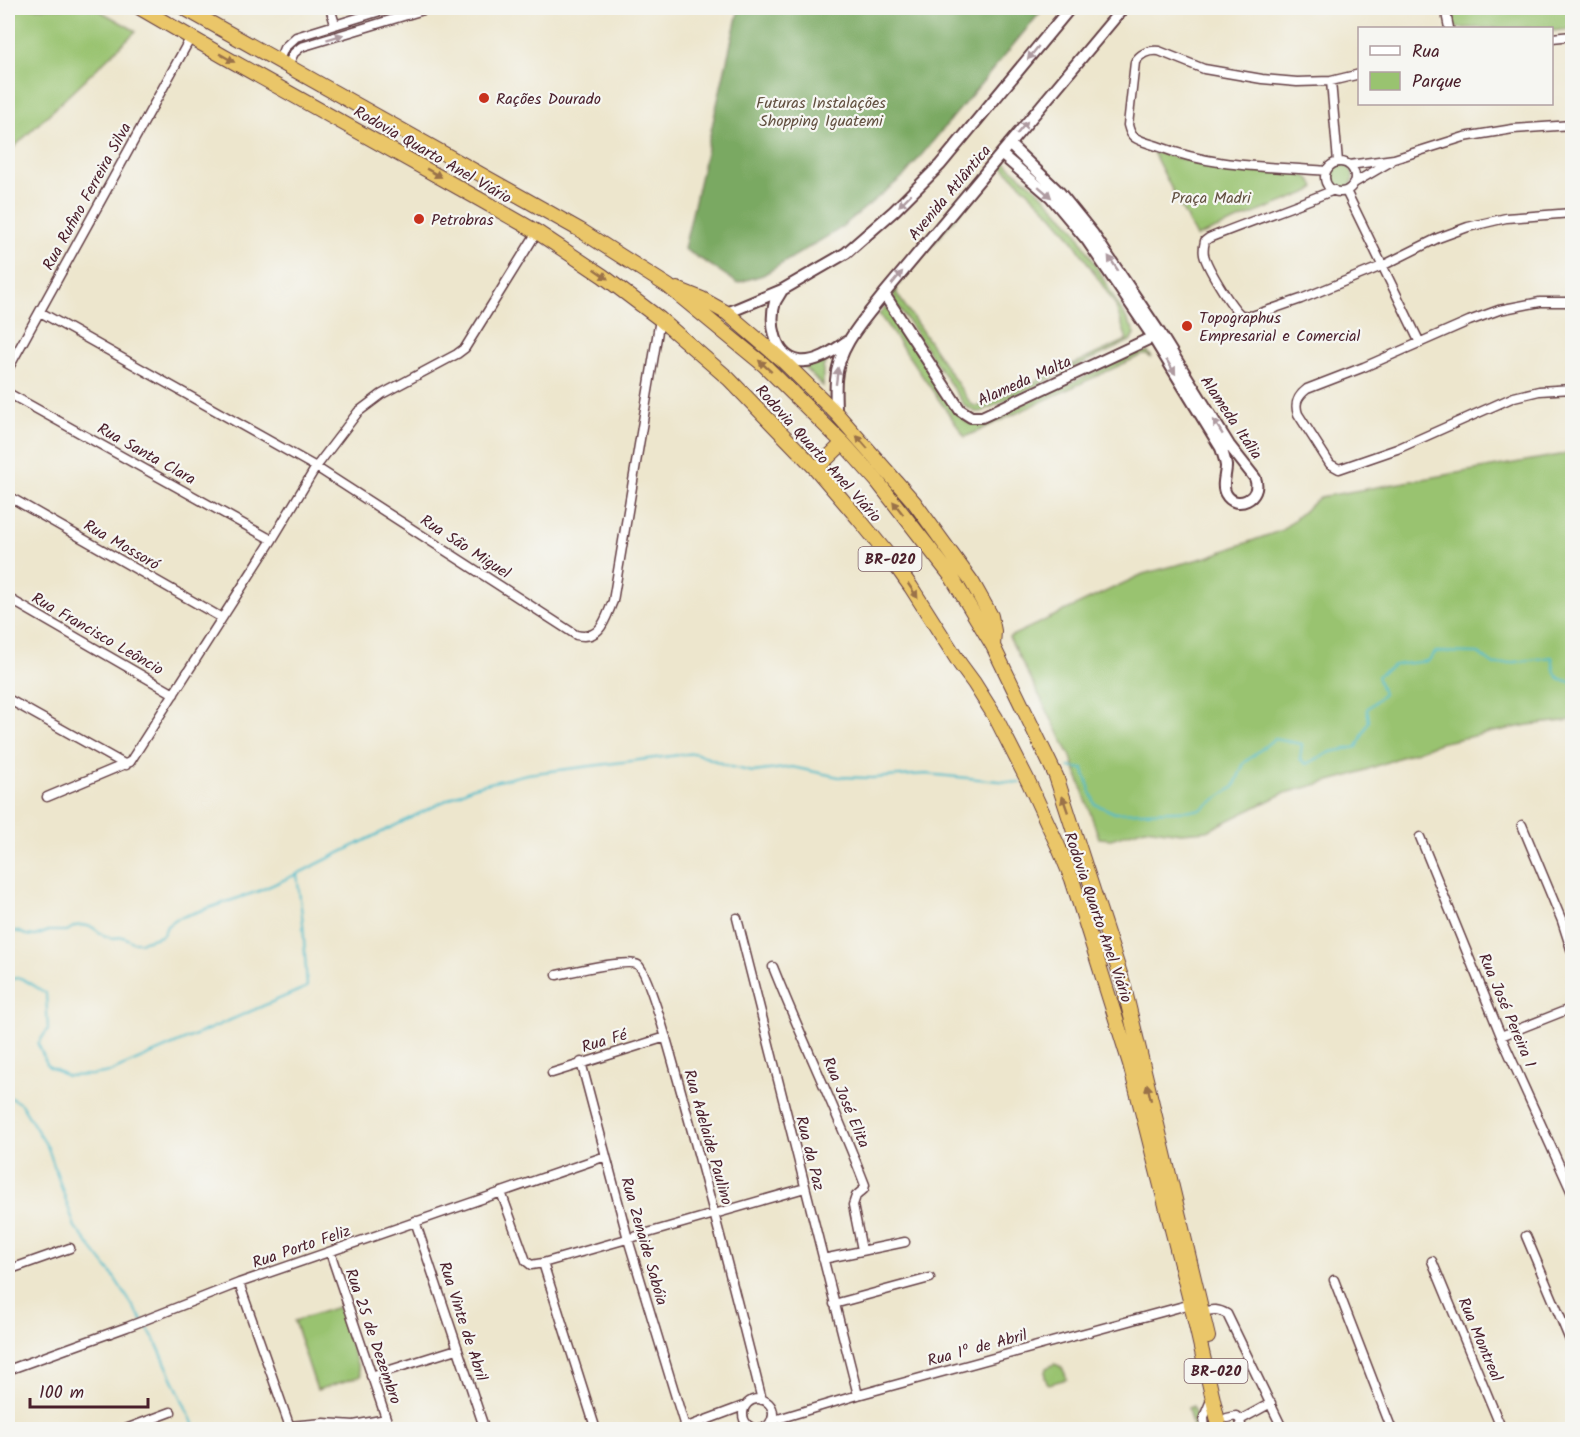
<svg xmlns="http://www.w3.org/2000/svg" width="1580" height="1437" font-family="Kalam,sans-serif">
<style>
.green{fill:#99c370;stroke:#72714e;stroke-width:1.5;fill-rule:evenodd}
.forest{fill:#7aa962;stroke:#626446;stroke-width:1.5}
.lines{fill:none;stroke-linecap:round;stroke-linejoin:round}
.stream{stroke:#4fbbcb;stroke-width:2}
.minor-casing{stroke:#623d43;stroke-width:11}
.tertiary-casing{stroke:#623d43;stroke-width:14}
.trunk-casing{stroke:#623d43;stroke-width:16}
.minor{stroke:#fff;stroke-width:8}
.tertiary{stroke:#fff;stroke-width:10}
.trunk{stroke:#eac669;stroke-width:14}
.oneway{fill:#ae9aa0}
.oneway2{fill:#9a724a}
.poi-dot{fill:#c8321e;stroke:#f6f6f2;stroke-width:2}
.labels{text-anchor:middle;stroke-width:4.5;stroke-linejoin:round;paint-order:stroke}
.shield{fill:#f6f6f2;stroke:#7e6067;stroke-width:1.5}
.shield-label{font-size:15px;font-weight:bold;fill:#4a1f2b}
.poi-label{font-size:16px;fill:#4a1f2b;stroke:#f6f6f2;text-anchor:start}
.park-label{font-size:16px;fill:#625040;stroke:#f6f6f2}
.street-label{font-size:16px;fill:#4a1f2b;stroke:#f6f6f2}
</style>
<rect width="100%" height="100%" fill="#f6f6f2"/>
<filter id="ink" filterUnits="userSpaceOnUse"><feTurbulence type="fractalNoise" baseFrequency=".0167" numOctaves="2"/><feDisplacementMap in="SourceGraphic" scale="12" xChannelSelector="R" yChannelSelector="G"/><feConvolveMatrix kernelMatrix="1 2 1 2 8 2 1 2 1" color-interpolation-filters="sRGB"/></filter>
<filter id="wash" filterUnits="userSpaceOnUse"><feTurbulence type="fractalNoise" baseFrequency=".008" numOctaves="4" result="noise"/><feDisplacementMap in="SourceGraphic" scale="24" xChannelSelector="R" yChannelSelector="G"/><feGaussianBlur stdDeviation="1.35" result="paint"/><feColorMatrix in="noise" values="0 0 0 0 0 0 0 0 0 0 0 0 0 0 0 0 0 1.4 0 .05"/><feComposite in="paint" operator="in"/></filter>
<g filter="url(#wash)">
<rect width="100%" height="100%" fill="#ede6cd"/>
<path class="green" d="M8 8H95L136 31 8 153Z
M1447 8H1572V29L1552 31V28H1451Z
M1153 152 1217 167 1299 174C1307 176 1312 179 1315 187L1311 191 1196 237Z
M999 158 1037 189 1075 229 1117 303 1133 329 1134 335 1130 341 981 412H975L965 406 895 302 893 292ZM998 167H1003L1053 216 1069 235 1115 304 1127 340 980 406H975L971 404 899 297 897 293V287Z
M1327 177a13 13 0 1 1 26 0a13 13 0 1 1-26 0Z
M885 307 888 308 957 413C967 423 969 426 983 422L1140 352H1148L1152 358 1147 355H1142L965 437 879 314Z
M827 360 823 368V386L799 363Z
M1572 453V720L1528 725 1439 743 1352 775 1282 794 1207 831 1181 833 1145 828 1111 839 1099 838 1071 757 1009 637 1143 574 1207 557 1282 530 1320 497Z
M338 1307 361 1376 317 1390 294 1321Z
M1054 1364C1063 1366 1064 1371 1067 1379L1049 1384C1044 1380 1044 1374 1046 1368Z
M1193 1406 1199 1429H1193L1188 1408Z"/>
<path class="forest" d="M739 8H1044L904 176 838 230 763 275 737 283 715 268 684 249Z"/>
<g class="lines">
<path class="stream" d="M1069 767 1083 769 1095 804 1115 813 1200 810 1234 787 1244 763 1274 739 1302 744 1300 759 1306 764 1331 752 1357 747 1369 721 1367 709 1383 694 1377 676 1394 665 1428 661 1436 652 1478 653 1494 665 1552 657C1555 674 1553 679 1572 682
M8 932 17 931 26 935 35 936 49 931H67L75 926 82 925 92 927 103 935 112 938 124 937 133 942H141L161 936 164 933 167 926 176 919 259 891 297 874 473 787 527 774 695 753 731 767 753 772 792 767 839 777 872 778 926 774 1020 783
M8 979 21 978 46 993 48 1029 38 1044 48 1066 67 1076 92 1075 110 1072 307 987 303 923 297 874
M8 1096 21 1104 48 1148 75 1227 112 1274 155 1340 196 1430"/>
</g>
</g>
<g filter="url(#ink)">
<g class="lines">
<g class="minor-casing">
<path id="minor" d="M330 8 335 24
M1445 8 1449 28
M1552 38 1572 36
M279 60 284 48 296 37 390 8
M288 65 294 53 301 47 430 8
M1331 81 1338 162
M1325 177a15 15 0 1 1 30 0a15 15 0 1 1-30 0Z
M1349 165 1394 159 1464 137 1513 129 1572 125
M1326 171C1269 166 1215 168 1160 147 1152 144 1141 142 1134 137 1130 134 1129 129 1128 125L1135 62C1141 53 1148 50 1159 51L1204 69 1262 79 1297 82 1331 81 1360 74
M1354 183 1390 162
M1334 190C1293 207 1251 221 1209 238L1205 241C1204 245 1203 250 1204 255 1207 267 1231 307 1241 315L1252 316 1301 299 1382 266 1438 238 1468 227 1506 218 1572 213
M1346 191 1420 343
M1572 302H1540L1499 310 1469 321 1364 367 1307 389C1298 396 1294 403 1298 414L1330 464 1339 469 1397 449 1514 397 1539 391 1572 389
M40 312 316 467 576 635C601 641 605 619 613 601L660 319
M8 369 191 37
M8 393 272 540
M8 496 222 618
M8 598 174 694
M8 699 126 765
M47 797 130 762 272 540 316 467 358 412 382 394 457 354 465 348 537 232
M1522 825 1562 921 1572 952
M1420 837 1501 1036 1572 1193
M737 918 858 1395
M773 967C802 1040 837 1111 865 1185L864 1189 856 1196 853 1205 862 1250
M557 975C572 972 628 958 638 965 649 973 672 1059 677 1077 707 1184 735 1292 762 1400
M1501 1036 1572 1008
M581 1062 628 1239 685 1427
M552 1073 666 1037
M501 1192 526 1261 531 1265 543 1263 805 1188
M415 1221 485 1430
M1526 1236 1572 1345
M330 1252 390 1430
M823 1259 905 1242
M1432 1261 1502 1430
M543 1263 596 1430
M8 1270 70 1248
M1334 1280 1392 1430
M239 1283 291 1430
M834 1304 930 1278
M1203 1312C1213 1309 1218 1309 1227 1314L1283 1430
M8 1370 127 1327 239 1283 606 1156
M371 1376 457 1349
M743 1414a15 15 0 1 1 30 0a15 15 0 1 1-30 0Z
M1227 1418 1236 1416 1240 1420
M771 1421 858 1395 1191 1304
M289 1426 324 1423 354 1425 386 1419
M123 1430 171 1412
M679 1430 746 1405
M1205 1430 1204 1417 1211 1400
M1242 1430 1240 1420 1271 1403"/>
</g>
<g class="tertiary-casing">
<path id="tertiary" d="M1001 154 1051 197 1087 240 1153 337 1221 448C1223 454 1225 459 1226 466 1226 475 1221 486 1226 494 1235 511 1263 499 1255 478L1229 445 1159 332 1093 234 1059 192 1009 144
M782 290C780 294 777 298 775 302 769 321 774 357 799 361 816 363 832 352 846 342
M884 294 960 410 971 417H982L1153 337 1157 334
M727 313 782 290 846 253 894 211 940 165 1070 8
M836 413C836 402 835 391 836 380 838 346 864 320 884 294L1123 8"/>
</g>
<g class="trunk-casing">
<path id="trunk" d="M140 8 223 56 479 199 537 232 603 276 660 319 729 379 816 469 858 518 889 556 911 587 960 664 974 683 996 718 1029 783 1058 846 1072 879 1130 1064 1191 1304 1220 1430
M184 8 580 230 668 286 764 365 843 443 877 481 951 576 993 646 1056 776 1123 983 1208 1337
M677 289 702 299 727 313 784 362 836 413 914 502 972 582 991 616 994 631 993 646
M816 469 843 443"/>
</g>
<use href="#minor" class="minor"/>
<use href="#tertiary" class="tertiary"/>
<use href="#trunk" class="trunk"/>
</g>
<defs><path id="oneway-solid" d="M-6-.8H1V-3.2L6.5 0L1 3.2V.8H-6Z" transform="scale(1.5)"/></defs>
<g class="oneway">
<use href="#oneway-solid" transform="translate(335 37) rotate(-17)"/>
<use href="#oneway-solid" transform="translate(1033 53) rotate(129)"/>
<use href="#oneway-solid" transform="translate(1022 128) rotate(-50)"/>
<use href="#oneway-solid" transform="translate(1045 192) rotate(41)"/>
<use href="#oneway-solid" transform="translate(905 200) rotate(135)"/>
<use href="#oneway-solid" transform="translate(1113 263) rotate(-124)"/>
<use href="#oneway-solid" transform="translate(897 278) rotate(-50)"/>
<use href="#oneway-solid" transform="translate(1171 367) rotate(58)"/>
<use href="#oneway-solid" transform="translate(837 376) rotate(-83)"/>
<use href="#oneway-solid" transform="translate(1218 427) rotate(-122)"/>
</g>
<g class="oneway2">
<use href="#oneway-solid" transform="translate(227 58) rotate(29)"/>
<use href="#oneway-solid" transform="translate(434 173) rotate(29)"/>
<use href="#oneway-solid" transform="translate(601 274) rotate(35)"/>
<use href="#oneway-solid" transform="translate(765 366) rotate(-138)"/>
<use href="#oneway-solid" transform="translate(862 442) rotate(-131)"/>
<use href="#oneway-solid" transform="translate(898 508) rotate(-128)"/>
<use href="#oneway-solid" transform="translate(913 591) rotate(56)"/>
<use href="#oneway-solid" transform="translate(1065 804) rotate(-109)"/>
<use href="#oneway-solid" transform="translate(1149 1092) rotate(-103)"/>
</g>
</g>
<g class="poi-dot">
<circle cx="484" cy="98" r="6"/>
<circle cx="419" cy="219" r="6"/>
<circle cx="1187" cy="326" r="6"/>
</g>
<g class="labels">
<g class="shield">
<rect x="858.5" y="547" width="63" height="24" rx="4.5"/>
<rect x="1184.5" y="1359" width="63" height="24" rx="4.5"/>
</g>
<g class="shield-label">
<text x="890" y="564">BR-020</text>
<text x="1216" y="1376">BR-020</text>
</g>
<g class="poi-label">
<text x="496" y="104">Rações Dourado</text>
<text x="431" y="225">Petrobras</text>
<text x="1199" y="323">Topographus<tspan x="1199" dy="18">Empresarial e Comercial</tspan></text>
</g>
<g class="park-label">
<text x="821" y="108">Futuras Instalações<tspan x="821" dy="18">Shopping Iguatemi</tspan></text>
<text x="1211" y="203">Praça Madri</text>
</g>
<g class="street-label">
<text transform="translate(433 154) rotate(30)" y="6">Rodovia Quarto Anel Viário</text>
<text transform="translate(949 192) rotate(-50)" y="6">Avenida Atlântica</text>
<text transform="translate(86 196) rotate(-61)" y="6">Rua Rufino Ferreira Silva</text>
<text transform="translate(1024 380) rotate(-24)" y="6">Alameda Malta</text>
<text transform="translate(1232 417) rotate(56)" y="6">Alameda Itália</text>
<text transform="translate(147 453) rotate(29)" y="6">Rua Santa Clara</text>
<text transform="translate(819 453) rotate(48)" y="6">Rodovia Quarto Anel Viário</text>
<text transform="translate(122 544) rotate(30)" y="6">Rua Mossoró</text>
<text transform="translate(466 546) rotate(33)" y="6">Rua São Miguel</text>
<text transform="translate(98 633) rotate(30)" y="6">Rua Francisco Leôncio</text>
<text transform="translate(1099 917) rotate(71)" y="6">Rodovia Quarto Anel Viário</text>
<text transform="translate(1508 1010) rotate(67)" y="6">Rua José Pereira 1</text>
<text transform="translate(604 1040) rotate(-17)" y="6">Rua Fé</text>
<text transform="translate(847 1102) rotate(67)" y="6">Rua José Elita</text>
<text transform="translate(709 1137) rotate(74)" y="6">Rua Adelaide Paulino</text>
<text transform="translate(811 1153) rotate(76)" y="6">Rua da Paz</text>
<text transform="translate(645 1241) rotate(74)" y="6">Rua Zenaide Sabóia</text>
<text transform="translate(301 1246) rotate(-19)" y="6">Rua Porto Feliz</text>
<text transform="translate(464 1321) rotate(72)" y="6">Rua Vinte de Abril</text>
<text transform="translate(374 1336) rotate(71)" y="6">Rua 25 de Dezembro</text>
<text transform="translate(1481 1339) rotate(67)" y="6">Rua Montreal</text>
<text transform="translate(977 1347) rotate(-15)" y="6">Rua 1º de Abril</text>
</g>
</g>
<rect width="1580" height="1437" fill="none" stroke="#f6f6f2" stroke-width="30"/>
<rect x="1358" y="27" width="195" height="78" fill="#f6f6f2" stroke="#b1a0a2" stroke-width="1.5"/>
<rect x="1370" y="46" width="30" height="9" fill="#ffffff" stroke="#b1a0a2" stroke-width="1.5"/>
<text x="1412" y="57" font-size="18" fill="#4a1f2b">Rua</text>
<rect x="1370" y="72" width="30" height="18" fill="#99c370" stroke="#b1a0a2" stroke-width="1.5"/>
<text x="1412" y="87" font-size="18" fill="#4a1f2b">Parque</text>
<path d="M30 1398v9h118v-9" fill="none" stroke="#4a1f2b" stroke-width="3"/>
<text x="39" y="1398" font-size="18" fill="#4a1f2b" stroke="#f6f6f2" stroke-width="4.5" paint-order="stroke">100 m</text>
</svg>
